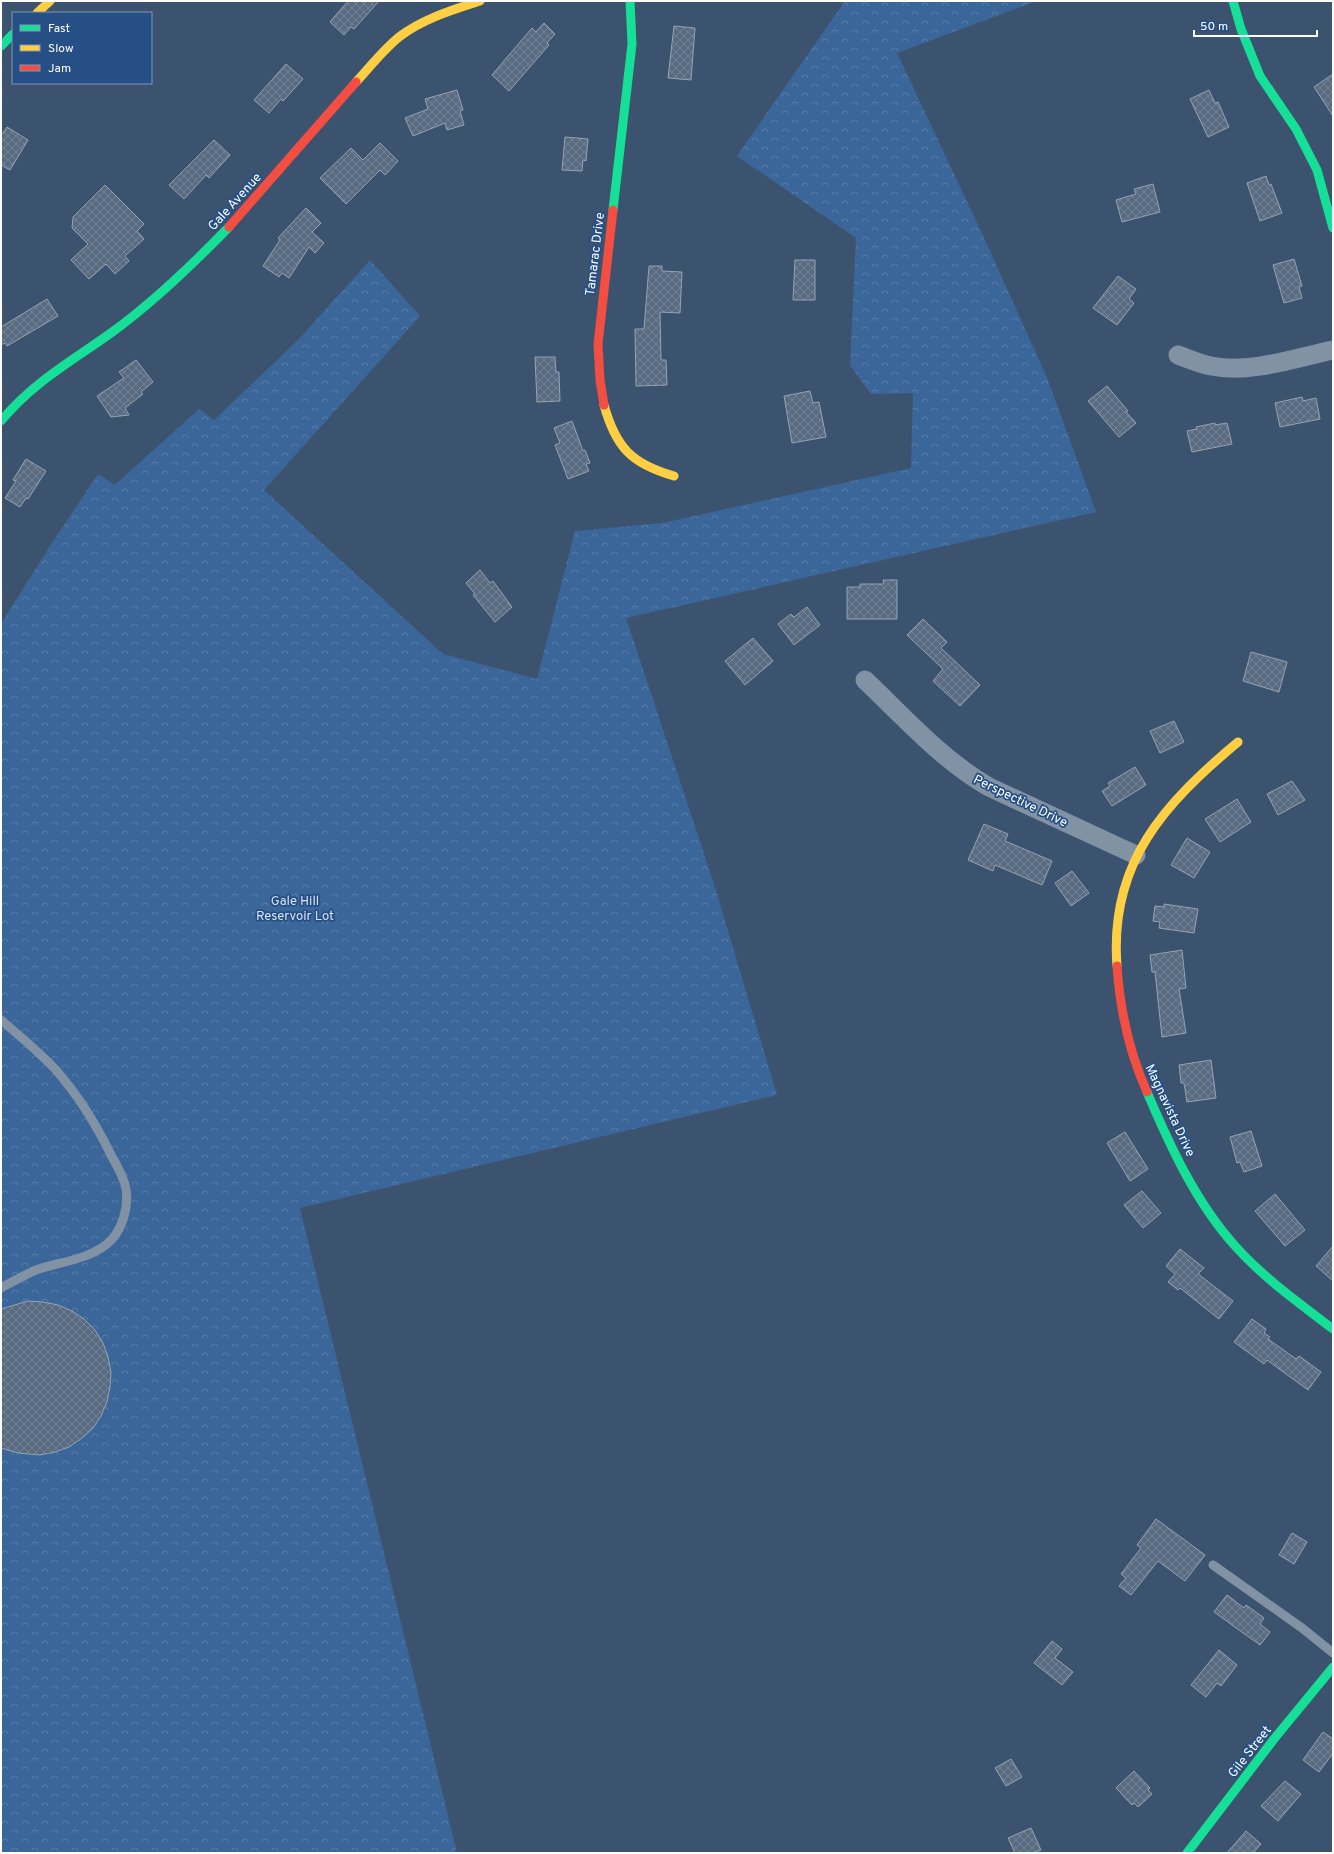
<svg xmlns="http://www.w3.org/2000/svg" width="1334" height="1854" font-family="Overpass,sans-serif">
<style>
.forest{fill:url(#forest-crowns)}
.building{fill:url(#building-cross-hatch);stroke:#96a3b3}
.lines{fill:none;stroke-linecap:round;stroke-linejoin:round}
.lane{stroke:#8292a5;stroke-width:9}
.street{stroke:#8292a5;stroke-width:19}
.fast{stroke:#16e098;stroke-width:9}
.slow{stroke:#ffcf43;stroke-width:9}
.jam{stroke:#f24e42;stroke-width:9}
.labels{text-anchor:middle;stroke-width:3.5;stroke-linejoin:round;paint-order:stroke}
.street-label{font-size:13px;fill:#fff;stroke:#265085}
.park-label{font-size:13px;fill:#d4e3f6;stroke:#265085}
</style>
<defs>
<pattern id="forest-crowns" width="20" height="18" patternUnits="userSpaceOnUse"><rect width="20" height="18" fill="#3b669a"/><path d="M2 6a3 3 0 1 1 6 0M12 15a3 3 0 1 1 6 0" fill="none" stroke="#587da9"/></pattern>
<pattern id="building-cross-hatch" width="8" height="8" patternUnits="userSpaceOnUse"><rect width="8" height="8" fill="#596b81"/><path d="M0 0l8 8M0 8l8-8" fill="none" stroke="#728194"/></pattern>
</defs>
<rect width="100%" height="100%" fill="#3c536f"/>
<path class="forest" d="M845 1H1037L897 53 986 242 1048 380 1096 512 626 618 714 884 777 1095 300 1208 457 1853H1V624L48 549 98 474 115 485 199 409 214 420 299 339 370 260 420 316 264 490 443 654 537 679 575 531 663 523 911 468 913 393 871 394 850 365 856 238 737 156Z"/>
<path class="building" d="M348 1H379L354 29 351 27 344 35 330 22Z
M544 23 555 34 547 43 549 45 509 91 492 75 532 28 536 32Z
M674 26 695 28 691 80 668 78Z
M286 64 303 79 283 101 281 99 269 113 254 100Z
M1333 74V116L1314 87Z
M457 90 463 110 460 111 464 125 447 130 445 123 413 136 405 118 428 109 425 99Z
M1209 90 1215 103 1218 102 1229 127 1208 137 1190 99Z
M7 127 28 140 10 170 1 165V136Z
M565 137 588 139 586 161 583 160 582 171 562 170Z
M214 140 230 155 209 178 206 175 184 199 169 185Z
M380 143 398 161 385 175 380 170 346 204 320 178 351 148 363 160Z
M1266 176 1269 185 1271 184 1282 213 1260 221 1247 183Z
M1153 184 1160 212 1122 222 1116 200 1136 194 1134 189Z
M105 185 144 224 137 231 144 239 125 256 129 261 115 274 106 264 89 279 71 260 88 244 72 228 73 217Z
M306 208 321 223 312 232 324 243 315 253 309 247 289 278 282 273 279 277 263 266 280 240 278 238Z
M1294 259 1302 286 1299 287 1302 298 1284 303 1273 265Z
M795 260H815V300H793Z
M649 266H662V271L682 272 680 313 660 312 661 360H666L667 385 636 386 635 329H644Z
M1118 276 1136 289 1129 299 1134 303 1117 325 1093 308Z
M47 299 58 316 7 346 5 343 1 345V327Z
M535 357H555L556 372H559L560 401 537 402Z
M136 360 153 382 141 392 143 394 125 408 129 415 111 417 97 396 124 378 119 372Z
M1107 386 1128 411 1126 412 1136 423 1119 437 1088 401Z
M810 391 813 403 819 402 826 437 792 443 784 396Z
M1302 397 1303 401 1316 398 1320 419 1280 427 1275 403Z
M572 421 583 451 585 450 590 463 586 464 589 471 568 479 555 445 560 443 554 428Z
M1215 423V425L1227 423 1232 444 1192 452 1187 431 1197 429 1196 427Z
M26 459 46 471 28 499 26 498 20 507 5 498 16 481 13 480Z
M480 570 490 583 493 581 512 607 495 622 473 595 475 594 466 583Z
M883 580H897V619H847V587H860V584H884Z
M807 607 820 625 794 645 778 624 791 614 794 617Z
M923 619 947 642 941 648 980 685 960 706 933 681 943 669 907 635Z
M753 638 773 661 745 685 725 661Z
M1251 652 1287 662 1279 692 1243 681Z
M1174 721 1184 742 1160 753 1150 731Z
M1135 767 1146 785 1112 806 1102 791 1110 786 1108 783Z
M1292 781 1305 800 1278 815 1267 794Z
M1237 799 1251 822 1220 842 1205 819Z
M984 824 1008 834 1005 841 1052 861 1042 885 995 865 993 871 968 860Z
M1187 838 1210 852 1194 878 1171 865Z
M1072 871 1089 893 1071 906 1055 883Z
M1164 904 1198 909 1194 933 1159 928 1160 922 1153 921 1155 906 1164 907Z
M1182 950 1186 988 1179 989 1186 1033 1162 1037 1155 972H1152L1150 955Z
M1211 1060 1216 1098 1187 1102 1184 1083H1181L1179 1065Z
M1251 1131 1262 1166 1244 1172 1240 1162 1237 1163 1230 1137Z
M1125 1132 1148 1169 1130 1181 1107 1143Z
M1142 1191 1161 1213 1143 1228 1124 1205Z
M1275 1194 1305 1230 1285 1246 1255 1211Z
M1333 1246V1281L1316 1266Z
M1180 1249 1204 1268 1198 1274 1233 1301 1219 1319 1180 1288 1178 1290 1168 1282 1175 1274 1166 1266Z
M28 1301 43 1302 58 1305 72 1311 84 1319 95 1330 103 1343 108 1357 111 1372 110 1387 107 1402 101 1416 93 1428 82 1438 69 1447 55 1452 40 1455 18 1453 1 1448V1309Z
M1252 1319 1266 1329 1264 1333 1270 1337 1268 1339 1296 1359 1299 1356 1321 1372 1308 1390 1267 1360 1264 1364 1234 1342Z
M1156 1519 1205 1555 1185 1581 1158 1561 1131 1595 1119 1586 1126 1578 1121 1574 1141 1548 1137 1545Z
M1292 1533 1307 1542 1294 1564 1279 1555Z
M1227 1595 1244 1608 1246 1605 1264 1618 1260 1624 1270 1632 1260 1645 1214 1612Z
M1052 1641 1062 1649 1055 1658 1073 1672 1062 1685 1034 1663Z
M1219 1650 1237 1665 1221 1686 1217 1683 1206 1697 1191 1685Z
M1323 1732 1333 1739V1753L1319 1772 1303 1760Z
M1011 1759 1022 1777 1006 1786 995 1768Z
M1134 1771 1150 1788 1148 1790 1152 1794 1138 1807 1134 1803 1132 1805 1116 1788Z
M1285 1781 1301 1794 1278 1821 1261 1806Z
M1031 1828 1041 1850 1032 1853H1015L1008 1838Z
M1246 1831 1261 1844 1253 1853H1227Z"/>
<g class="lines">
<path class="lane" d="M1 1020C20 1036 38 1051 55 1069 78 1095 96 1124 111 1155 117 1166 124 1177 126 1189 129 1207 122 1232 107 1244 87 1260 59 1262 36 1270 24 1275 12 1282 1 1288
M1213 1565 1302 1628 1333 1653"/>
<path class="street" d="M1178 355C1189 359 1200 364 1211 366 1251 374 1294 358 1333 350
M865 680C904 717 942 760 989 787L1136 855"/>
<path class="fast" d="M1233 1 1241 29 1260 76 1296 129 1317 170 1333 228
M1 46 13 34
M613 210 632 44 630 1
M1 421C34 381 74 360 115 330 156 300 193 264 229 227
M1147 1092C1170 1146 1196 1203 1236 1247 1264 1278 1299 1303 1333 1329
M1187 1853 1274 1739 1333 1667"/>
<path class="slow" d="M37 13 50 1
M356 82C370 67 383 50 399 37 422 19 452 10 480 1
M604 405C616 448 632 464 674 476
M1117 966C1109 863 1164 804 1238 742"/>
<path class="jam" d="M229 227 356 82
M604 405 600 380 598 344 613 210
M1117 966C1120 1010 1129 1052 1147 1092"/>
</g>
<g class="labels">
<g class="street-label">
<text transform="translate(234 201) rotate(-48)" y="5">Gale Avenue</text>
<text transform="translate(594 254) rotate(-83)" y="5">Tamarac Drive</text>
<text transform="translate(1021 800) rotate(26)" y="5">Perspective Drive</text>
<text transform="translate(1171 1110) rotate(65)" y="5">Magnavista Drive</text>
<text transform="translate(1249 1751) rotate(-52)" y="5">Gile Street</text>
</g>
<g class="park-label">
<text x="295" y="905">Gale Hill<tspan x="295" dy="15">Reservoir Lot</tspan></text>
</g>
</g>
<rect width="1334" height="1854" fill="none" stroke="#ffffff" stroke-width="4"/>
<rect x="12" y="12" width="140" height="72" fill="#265085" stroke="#7d96b6"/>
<rect x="20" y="25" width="20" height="6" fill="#16e098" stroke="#7d96b6"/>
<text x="48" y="32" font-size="12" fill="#ffffff">Fast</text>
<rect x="20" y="45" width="20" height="6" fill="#ffcf43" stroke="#7d96b6"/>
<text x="48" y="52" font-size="12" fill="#ffffff">Slow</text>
<rect x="20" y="65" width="20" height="6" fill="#f24e42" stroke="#7d96b6"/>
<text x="48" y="72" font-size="12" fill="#ffffff">Jam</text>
<path d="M1194 30v6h123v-6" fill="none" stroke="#ffffff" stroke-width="2"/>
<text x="1200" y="30" font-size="12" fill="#ffffff" stroke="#265085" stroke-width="3" paint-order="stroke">50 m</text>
</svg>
